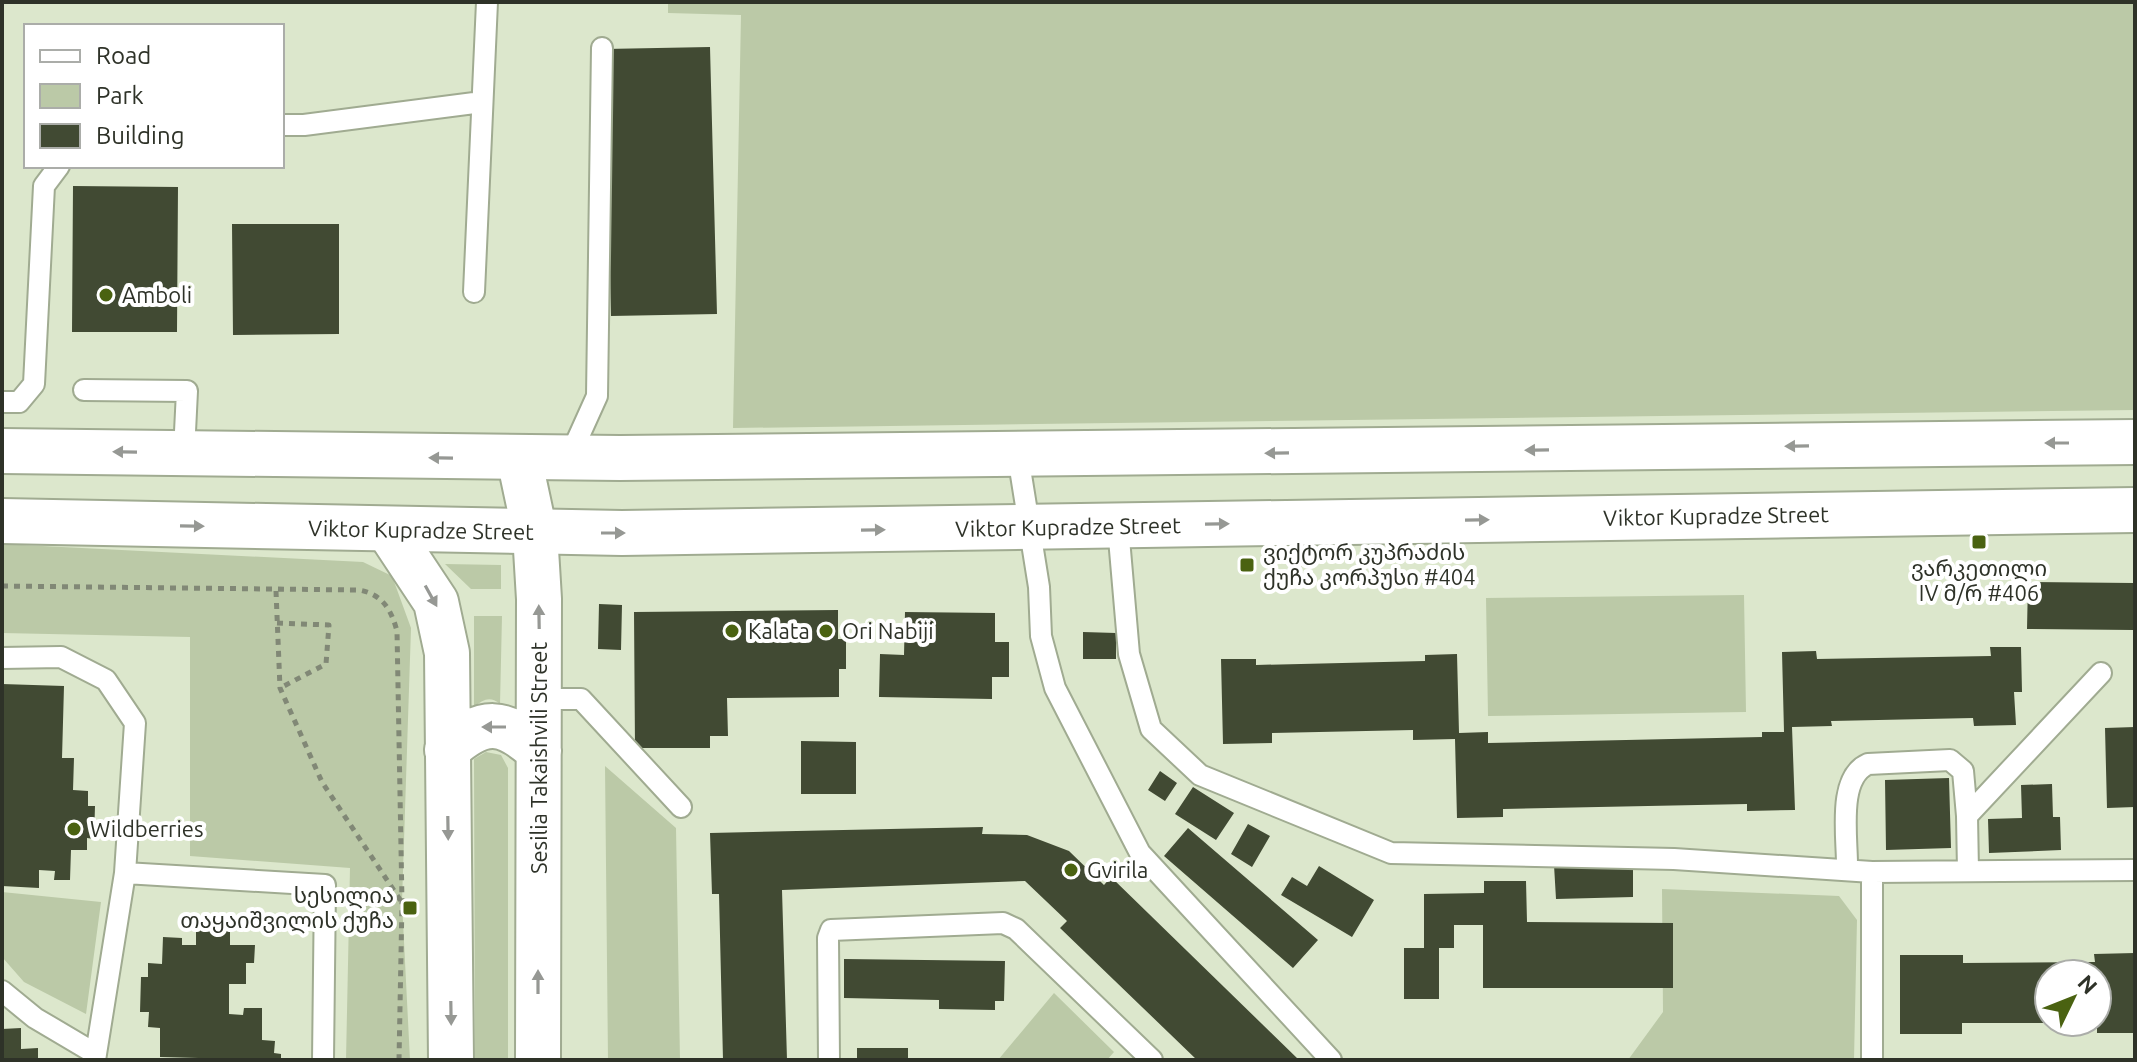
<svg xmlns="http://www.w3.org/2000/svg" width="2137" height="1062" font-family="Ubuntu,'Noto Sans Georgian',sans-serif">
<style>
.green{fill:#bbc9a7}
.building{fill:#414a33}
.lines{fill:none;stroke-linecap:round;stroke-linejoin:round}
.lane-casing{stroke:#a0ab91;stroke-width:24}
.secondary-casing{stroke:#a0ab91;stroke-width:48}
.primary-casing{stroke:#a0ab91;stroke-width:48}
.path{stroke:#818876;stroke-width:5;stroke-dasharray:6 6;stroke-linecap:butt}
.lane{stroke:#fff;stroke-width:20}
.secondary{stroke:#fff;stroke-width:44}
.primary{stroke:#fff;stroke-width:44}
.oneway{fill:#969894}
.poi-dot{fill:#4a6211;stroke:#fff;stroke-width:3}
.labels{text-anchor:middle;stroke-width:8;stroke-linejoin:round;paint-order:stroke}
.poi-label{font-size:22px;fill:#2e3228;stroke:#fff;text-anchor:start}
.street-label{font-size:22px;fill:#2e3228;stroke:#fff}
</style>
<rect width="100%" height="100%" fill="#dce7cc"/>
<path class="green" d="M668 2H2135V410L733 428 741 15 668 13Z
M2 544 363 562 392 576 411 628 402 902 410 1060H346L350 868 190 856V637L2 633Z
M445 564 501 565V589H471Z
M1744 595 1746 712 1488 716 1486 598Z
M474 616H502L500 704C490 696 484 699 474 707Z
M486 752 501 755 508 768V1060H475L474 759Z
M605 766 676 828 680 1060H608Z
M1662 889 1839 896 1857 920 1854 1060H1628L1663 1012Z
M2 892 101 902 86 1014 24 982 2 957Z
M1054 993 1114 1052 1107 1060H998Z"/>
<path class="building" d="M710 47 717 314 611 316 605 49Z
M73 186 178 187 177 332H72Z
M232 224H339V334L233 335Z
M2028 582 2133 583V630L2027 629Z
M599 604 622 605 621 650 598 649Z
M838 610V639H846V669H839V697L727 698 728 736H710V748H635L634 612Z
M905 612 995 613V642H1009V677H992V699L879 697 880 654 904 655Z
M1083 632 1116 633V659H1083Z
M1990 647H2021L2022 692H2014L2016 725 1974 726 1973 718 1831 721 1832 726 1792 727 1795 810 1747 811V804L1503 809V817L1457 818 1455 739 1413 740V730L1272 733V743L1223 744 1221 659H1256V665L1425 661V655L1457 654 1459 733 1488 732V743L1762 737V732H1784L1782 652 1816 651 1817 659 1991 656Z
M2 684 64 686 62 758H74L73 790 88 791V806H95L94 839 87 838V850H71L70 880H54L55 871 39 870V888L2 886Z
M2135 727V807L2107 808 2105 728Z
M801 741 856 742V794H801Z
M1160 771 1177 783 1165 801 1148 790Z
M1949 778 1951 848 1886 850 1885 780Z
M2052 784 2053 817H2060L2061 850 1989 853 1988 819 2022 818 2021 785Z
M1193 787 1234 813 1216 840 1175 814Z
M1248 824 1270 836 1252 867 1231 854Z
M983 827 982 834 1027 835 1069 851 1104 885 1111 877 1299 1060H1197L1060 928 1067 921 1025 881 782 890 787 1060H723L719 894H712L710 833Z
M1188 828 1318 940 1293 968 1164 856Z
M1633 863V897L1556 899 1554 865Z
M1319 866 1374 900 1352 937 1281 895 1292 877 1307 886Z
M1484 881H1526L1527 922 1673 923V988H1483V925H1454V948H1439V999H1404V948H1424V894L1484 893Z
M196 928 230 929V945H255L254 963H246V984H229V1014L243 1015 244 1008H262V1040L275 1041 274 1053 281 1054V1060L160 1057V1028L148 1027 149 1012H140L141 977H148V963L162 964 163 937 182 938V945H196Z
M2135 953V1033H2097V974H2049V1023H1962V1034H1900V955H1963V963L2095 962 2094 954Z
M844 959 1005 961 1004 1001H995V1010L939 1009V1000L844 998Z
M21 1028V1049L38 1048V1060H3L2 1029Z
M857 1048H908V1060H857Z"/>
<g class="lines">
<g class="lane-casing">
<path id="lane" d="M282 125H304L482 102
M474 292 487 2
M84 390 187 391 184 452
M2 402H19L34 384 44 186 59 166
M1018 456 1039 587 1041 636 1055 688 1140 853 1331 1060
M569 458 597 396 602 48
M1118 527 1129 654 1151 729 1200 775 1391 853 1674 859 1872 872 2135 870
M2 658 61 657 106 680 135 723 125 873 96 1054
M539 699H581L681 807
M1847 870C1848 840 1836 778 1868 764L1950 760 1963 771 1967 816
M1968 871 1967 816 2101 673
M1872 872V1060
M125 873 325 885 323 1060
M2 991 35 1018 96 1054 95 1060
M829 1060 828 938 831 930 1003 923 1016 929 1152 1060"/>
</g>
<g class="secondary-casing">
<path id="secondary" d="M519 458 535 533 539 599 538 1060
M389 531 436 602 447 653 451 1060
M447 750C484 717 503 719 539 751"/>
</g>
<g class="primary-casing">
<path id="primary" d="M2 451 620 458 2135 442
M2 521 622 533 2135 510"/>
</g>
<path class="path" d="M2 586 359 590C382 594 391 609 397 631L402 902 399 1060
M276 591 280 688 322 782 401 901
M277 623 329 625 326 664 280 688"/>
<use href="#lane" class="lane"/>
<use href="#secondary" class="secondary"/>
<use href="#primary" class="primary"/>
</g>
<defs><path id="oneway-solid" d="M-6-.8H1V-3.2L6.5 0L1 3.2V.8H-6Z" transform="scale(2)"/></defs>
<g class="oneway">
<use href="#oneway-solid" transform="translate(2057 443) rotate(180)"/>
<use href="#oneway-solid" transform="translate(1797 446) rotate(179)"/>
<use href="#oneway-solid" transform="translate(1537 450) rotate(179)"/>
<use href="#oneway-solid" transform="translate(125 452) rotate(-179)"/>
<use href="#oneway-solid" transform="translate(1277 453) rotate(179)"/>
<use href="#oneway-solid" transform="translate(441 458) rotate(-179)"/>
<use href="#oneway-solid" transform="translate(1477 520) rotate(-1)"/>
<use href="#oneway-solid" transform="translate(1217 524) rotate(-1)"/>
<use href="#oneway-solid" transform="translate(192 526) rotate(1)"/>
<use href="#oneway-solid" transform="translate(873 530) rotate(-1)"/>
<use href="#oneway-solid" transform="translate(613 533)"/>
<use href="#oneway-solid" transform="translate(431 596) rotate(61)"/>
<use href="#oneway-solid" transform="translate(539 617) rotate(-91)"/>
<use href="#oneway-solid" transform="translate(494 727) rotate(180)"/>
<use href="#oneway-solid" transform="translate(448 828) rotate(89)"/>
<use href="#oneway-solid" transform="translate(538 982) rotate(-90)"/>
<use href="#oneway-solid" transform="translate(451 1013) rotate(89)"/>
</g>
<g class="poi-dot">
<circle cx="106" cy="295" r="8"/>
<rect x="1971" y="534" width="16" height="16" rx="4"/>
<rect x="1239" y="557" width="16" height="16" rx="4"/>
<circle cx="732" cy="631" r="8"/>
<circle cx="826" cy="631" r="8"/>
<circle cx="74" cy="829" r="8"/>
<circle cx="1071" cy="870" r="8"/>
<rect x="402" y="900" width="16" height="16" rx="4"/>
</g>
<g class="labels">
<g class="poi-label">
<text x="122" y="303">Amboli</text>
<text x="1263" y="560">ვიქტორ კუპრაძის<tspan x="1263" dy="25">ქუჩა კორპუსი #404</tspan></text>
<text x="1979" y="576" text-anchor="middle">ვარკეთილი<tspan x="1979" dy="25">IV მ/რ #406</tspan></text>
<text x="748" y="639">Kalata</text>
<text x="842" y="639">Ori Nabiji</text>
<text x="90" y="837">Wildberries</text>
<text x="1087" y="878">Gvirila</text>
<text x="394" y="903" text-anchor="end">სესილია<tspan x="394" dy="25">თაყაიშვილის ქუჩა</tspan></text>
</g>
<g class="street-label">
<text transform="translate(1716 516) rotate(-1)" y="8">Viktor Kupradze Street</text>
<text transform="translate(1068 527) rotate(-1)" y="8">Viktor Kupradze Street</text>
<text transform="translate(421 530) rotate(1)" y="8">Viktor Kupradze Street</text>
<text transform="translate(539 758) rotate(-90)" y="8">Sesilia Takaishvili Street</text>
</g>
</g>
<rect width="2137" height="1062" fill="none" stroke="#2e3228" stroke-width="8"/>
<rect x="24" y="24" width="260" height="144" fill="#ffffff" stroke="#abada9" stroke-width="2"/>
<rect x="40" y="50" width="40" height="12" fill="#ffffff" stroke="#abada9" stroke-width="2"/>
<text x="96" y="64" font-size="24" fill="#2e3228">Road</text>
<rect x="40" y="84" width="40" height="24" fill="#bbc9a7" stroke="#abada9" stroke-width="2"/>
<text x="96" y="104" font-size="24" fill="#2e3228">Park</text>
<rect x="40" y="124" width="40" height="24" fill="#414a33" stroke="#abada9" stroke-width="2"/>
<text x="96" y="144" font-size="24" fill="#2e3228">Building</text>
<g transform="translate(2073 998) rotate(47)"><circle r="38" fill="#ffffff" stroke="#abada9" stroke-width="2"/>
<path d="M0-6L14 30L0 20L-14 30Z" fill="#4a6211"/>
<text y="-12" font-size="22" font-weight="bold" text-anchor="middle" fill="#2e3228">N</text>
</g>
</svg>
